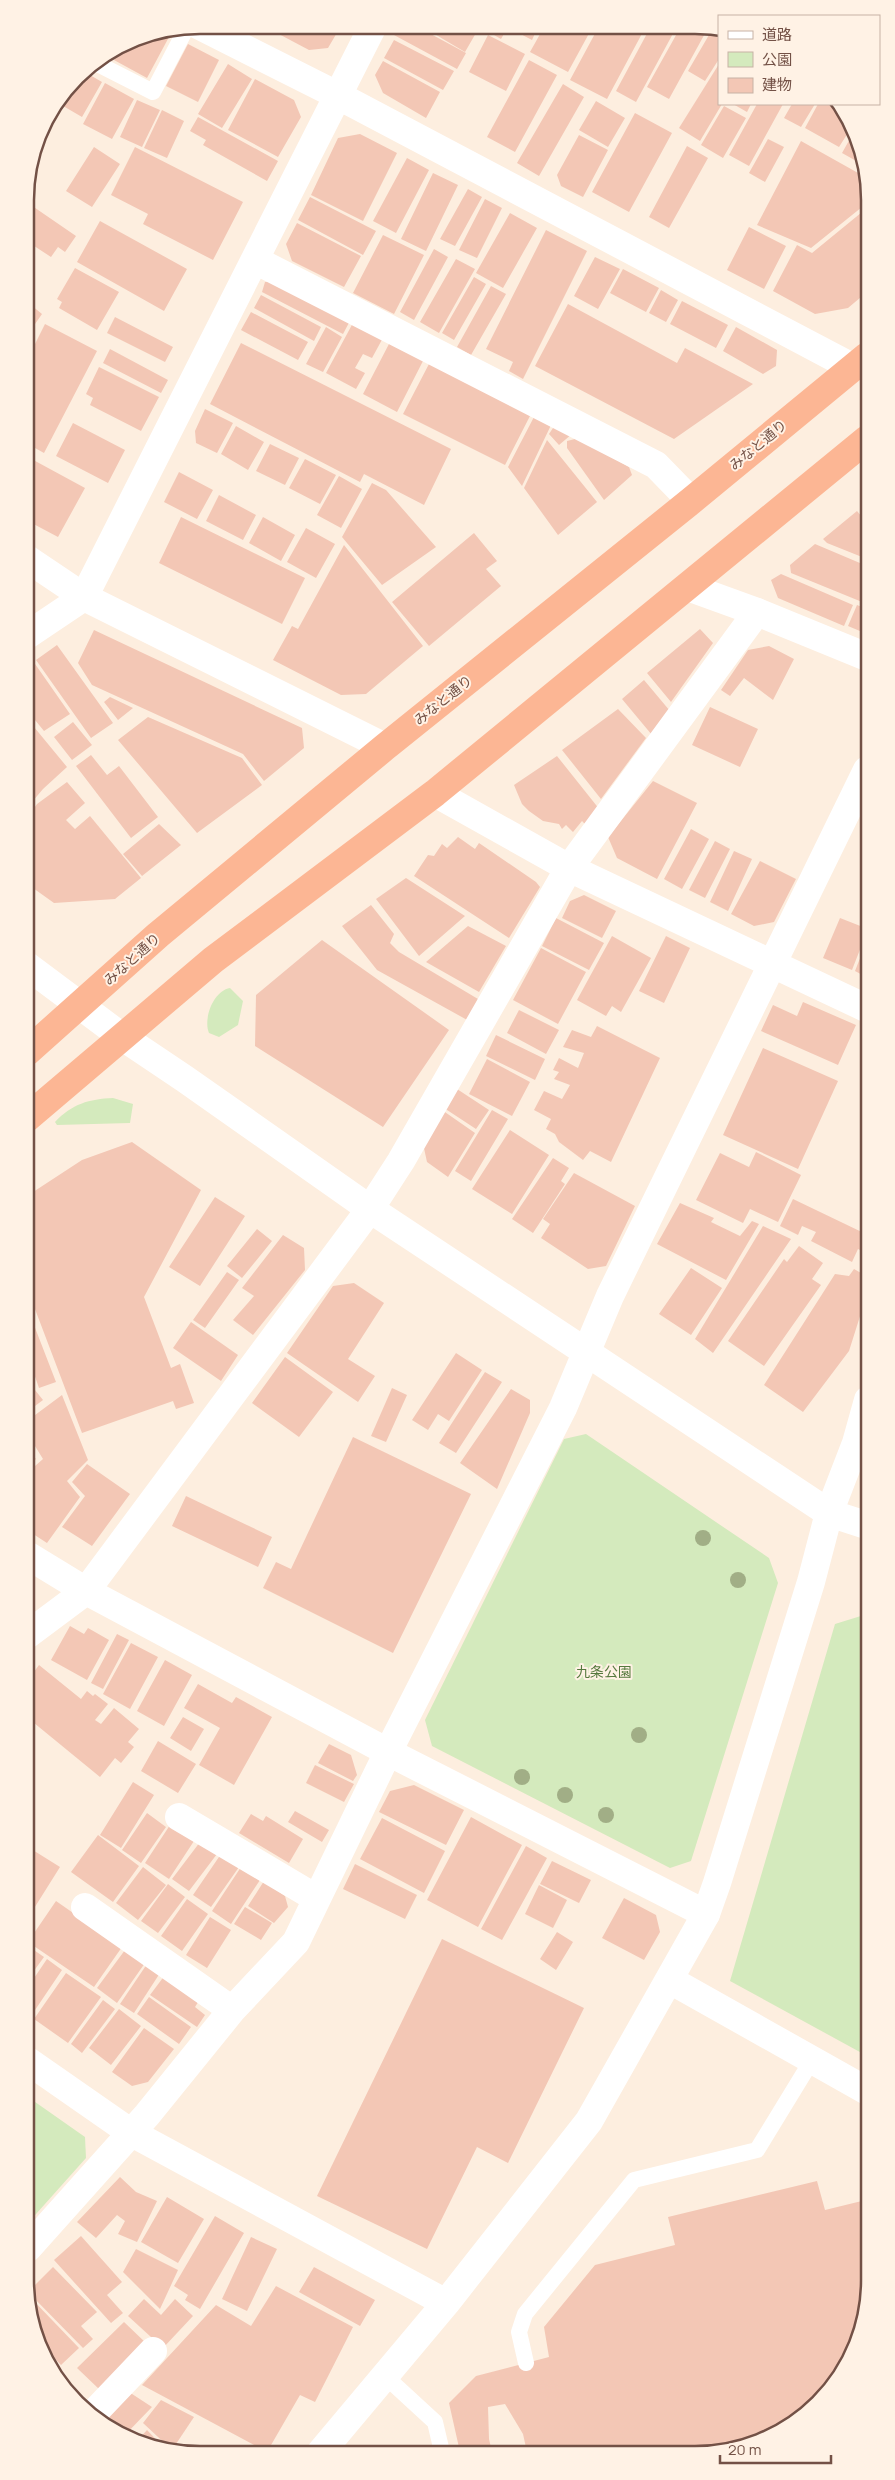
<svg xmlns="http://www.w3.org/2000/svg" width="895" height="2480" font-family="Manrope,'Noto Sans JP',sans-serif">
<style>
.green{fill:#d4eabd}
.building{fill:#f3c7b5}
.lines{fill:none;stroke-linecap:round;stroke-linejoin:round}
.service{stroke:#fff;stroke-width:16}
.minor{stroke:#fff;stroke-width:28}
.tertiary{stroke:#fff;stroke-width:28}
.trunk{stroke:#fcb694;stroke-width:28}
.tree{fill:#a1ae86}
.labels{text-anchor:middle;stroke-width:4;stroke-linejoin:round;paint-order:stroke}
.street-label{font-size:14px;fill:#735146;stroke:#fff2e5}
.park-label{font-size:14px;fill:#56793e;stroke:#fff2e5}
.rim{fill:none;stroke:#735146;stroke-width:2.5}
</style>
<rect width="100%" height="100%" fill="#fdeedf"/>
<path class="green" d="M230 988 243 1001 238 1025 219 1037 209 1033C203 1019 213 991 230 988Z
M113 1098 133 1104 130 1123 57 1125 55 1122C72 1104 89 1099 113 1098Z
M586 1434 769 1558 778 1583 691 1861 670 1868 432 1746 425 1720 564 1439Z
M864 1615 869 1616V2057L730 1981 835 1624Z
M28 2097 85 2137 86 2158 28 2223Z"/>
<path class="building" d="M279 26H329L338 31 328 48 309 50 275 32Z
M399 26H416L466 53 457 69 394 35Z
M421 26 464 27 476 33 465 52Z
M480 27H508L501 39Z
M514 27H538L532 40 513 30Z
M544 27 592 28 568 72 530 52Z
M598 28H645L607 99 570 80Z
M650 28H676L636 102 616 91Z
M680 28H708L669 99 647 87Z
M713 28H719V59L705 81 688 71Z
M161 33 169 37 147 78 114 60 123 44 133 38Z
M488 35 525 54 506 91 469 72Z
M394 40 454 71 443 90 384 58Z
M188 44 219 60 198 102 166 86Z
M529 60 557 75 515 152 487 137Z
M383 61 440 92 426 118 383 93 375 75Z
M228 64 252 79 222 128 198 114Z
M719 64V104H722L700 141 679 128Z
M83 71 102 82 82 117 58 103Z
M255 79 294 100 301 117 278 157 228 130Z
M105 83 134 99 112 139 83 124Z
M563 84 584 97 539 176 517 163Z
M137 100 160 110 142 147 120 137Z
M596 101 625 118 608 147 579 130Z
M733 104H751L747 112Z
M757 104H783L749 166 729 155Z
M792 104H815L801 127 784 118Z
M818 104H839L852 122 853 125 839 147 805 128Z
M724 106 746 118 723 158 701 145Z
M162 110 184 121 167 158 144 148Z
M635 113 672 133 629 212 592 192Z
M198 117 278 161 267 181 203 145 206 140 190 131Z
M855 130 867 165V167L842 153Z
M360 134 397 153 363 221 311 195 338 138Z
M579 135 608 150 583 197 561 186 557 175Z
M768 139 784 147 765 182 749 173Z
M801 141 867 178V203L811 248 757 225Z
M687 146 708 158 669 228 649 217Z
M94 147 120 164 92 207 66 191Z
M135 147 243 202 213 260 143 224 148 214 111 195Z
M407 158 429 170 396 233 373 221Z
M433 173 458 185 426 251 401 239Z
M468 189 482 197 455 246 440 239Z
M310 197 376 231 363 255 298 220Z
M485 199 502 208 477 258 459 250Z
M25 201 76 236 65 252 58 247 51 257 25 240Z
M867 208V292L848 308 815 314 773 291 797 245 812 253Z
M510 213 537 228 503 288 476 273Z
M100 221 187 269 164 311 77 262Z
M297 223 361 256 344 287 292 261 286 244Z
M749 227 786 246 764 289 727 270Z
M546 230 587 251 523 379 509 371 513 362 486 349Z
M383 235 424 255 394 314 353 293Z
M434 249 448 257 414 320 400 312Z
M595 257 620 269 598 309 574 296Z
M456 259 475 269 439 333 420 322Z
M75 268 119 292 97 330 59 308 62 302 57 299Z
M623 269 659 288 646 312 610 293Z
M474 277 486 284 454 340 442 333Z
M277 281 351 319 343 334 262 292 265 282Z
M491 286 506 294 471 355 457 347Z
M661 290 678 300 666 322 649 313Z
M261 295 321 327 314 341 254 308Z
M26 301 42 314 26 337Z
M682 301 728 325 716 348 670 324Z
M568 304 677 363 685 348 753 384 674 439 535 366Z
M251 312 308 342 298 360 241 330Z
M115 317 173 347 165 362 107 333Z
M354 321 384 336 372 358 363 354 355 368 365 373 356 389 326 373Z
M45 324 97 351 44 453 26 443V362Z
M326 327 342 337 323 372 306 364Z
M736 327 777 350 776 366 763 374 723 351Z
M390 342 424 359 397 412 363 394Z
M241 343 451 449 424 505 364 474 360 482 210 404Z
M110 349 168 380 161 393 103 363Z
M430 362 531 414 505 465 403 414Z
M99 367 159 397 141 431 90 405 93 398 86 394Z
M205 409 233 423 217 453 196 443 195 431Z
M535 415 552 423 522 486 508 467Z
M73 423 125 450 108 483 56 456Z
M555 425 572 434 559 445 549 434Z
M236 426 264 442 248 470 221 454Z
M579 438 629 467 632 475 604 500 567 448V441Z
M547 440 597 502 558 535 524 488Z
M270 444 299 458 285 485 256 471Z
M26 456 85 488 58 537 26 520Z
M305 459 336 475 320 504 289 488Z
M179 472 213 490 197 519 164 502Z
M339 476 362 489 341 528 317 515Z
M372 483 386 490 436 547 382 585 342 537Z
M219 495 256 515 243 540 206 521Z
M857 511 867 523V559L827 543 823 539Z
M181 517 305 578 282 624 159 563Z
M263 517 295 535 281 561 249 543Z
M306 528 335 544 316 578 287 562Z
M474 533 497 561 486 569 501 586 429 646 392 602Z
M815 544 867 566V604L791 573 790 565Z
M344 545 423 646 366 694 341 695 273 660 292 626 298 629Z
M781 574 853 605 844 626 778 598 771 580Z
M857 605 867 609V634L848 626Z
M700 629 713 643 671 702 647 673Z
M94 630 302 728 304 748 264 781 243 754 92 685 78 663Z
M57 645 113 723 91 738 36 660Z
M769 646 794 659 773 700 744 678 730 696 721 690 748 650Z
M33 661 70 714 44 731 26 709V665Z
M644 680 670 711 652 735 622 699Z
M110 697 133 708 118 720 104 702Z
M710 707 758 729 740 767 692 745Z
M618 709 646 738 601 799 562 750Z
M148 717 242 758 262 785 197 833 118 740Z
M73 722 92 745 72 760 54 737Z
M34 727 67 767 43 789 26 809V737Z
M91 755 107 775 119 766 158 817 131 838 76 766Z
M557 756 600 810 585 824 582 821 573 832 566 825 562 829 559 824 543 821 529 811 522 804 514 785Z
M653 781 697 803 657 879 617 858 608 837Z
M67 782 85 803 66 820 75 829 90 816 141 878 115 899 54 903 26 883V820L37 804Z
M159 824 181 845 142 876 123 854Z
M691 829 709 839 682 889 664 879Z
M458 837 475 849 479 843 536 882 540 887 509 938 414 876 428 855 434 856 442 844 447 848Z
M715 841 730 849 705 898 689 890Z
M734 851 752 859 728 911 710 902Z
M760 861 796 879 774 922 754 926 731 914Z
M406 878 465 916 419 956 376 899Z
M584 895 616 911 602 938 562 918 570 901Z
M371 905 394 934 390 943 399 952 478 999 469 1021 377 970 342 926Z
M556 918 604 943 589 970 542 946Z
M840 918 868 929 852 970 823 958Z
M468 926 506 946 479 992 426 962Z
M612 936 651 958 621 1012 612 1006 606 1016 577 1000Z
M666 936 690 948 664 1003 639 991Z
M868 938V978L855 971Z
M322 940 449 1030 383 1127 255 1046 256 995Z
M541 948 586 972 558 1024 513 1000Z
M803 1002 856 1025 838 1065 761 1031 773 1005 797 1016Z
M519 1010 559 1030 546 1054 507 1033Z
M597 1026 660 1058 611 1162 590 1151 583 1160 559 1142 555 1134 546 1129 551 1119 534 1110 544 1091 562 1099 570 1085 554 1079 559 1072 553 1070 559 1058 578 1068 584 1053 563 1047 572 1030 591 1037Z
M496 1035 545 1059 535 1080 486 1056Z
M763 1048 838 1081 798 1169 723 1135Z
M487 1059 530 1082 512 1116 469 1094Z
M457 1089 489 1110 476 1129 444 1108Z
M442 1110 475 1133 448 1177 427 1162 422 1139Z
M492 1110 508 1119 471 1181 455 1171Z
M510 1130 549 1155 512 1214 472 1189Z
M132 1142 201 1190 144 1297 171 1368 180 1364 194 1403 176 1409 173 1401 82 1433 27 1288V1196L82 1160Z
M756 1152 801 1175 778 1222 750 1209 743 1223 696 1200 720 1153 749 1167Z
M553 1158 569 1168 561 1181 565 1184 533 1233 512 1219Z
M574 1173 635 1206 606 1266 588 1269 541 1238 550 1224 543 1219Z
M215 1197 245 1216 200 1286 169 1267Z
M793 1199 868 1235V1254L858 1249 852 1262 811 1241 816 1232 802 1226 798 1235 780 1226Z
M680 1203 714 1218 711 1222 740 1236 752 1221 759 1224 726 1280 657 1244Z
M763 1226 791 1239 713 1353 695 1339Z
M257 1229 272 1241 242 1278 227 1266Z
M283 1235 304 1248 305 1270 253 1335 233 1320 254 1296 242 1288Z
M799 1246 823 1263 812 1279 821 1285 764 1366 728 1341 784 1259 787 1262Z
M691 1268 722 1288 691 1335 659 1314Z
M854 1269 868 1277V1291L849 1351 803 1412 764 1385 835 1274 849 1276Z
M227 1272 239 1280 205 1328 193 1320Z
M354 1283 384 1303 348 1359 375 1376 358 1402 287 1353 333 1286Z
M27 1307 56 1382 39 1388 30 1362 27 1363Z
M191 1322 238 1355 221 1381 173 1348Z
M456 1353 482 1370 449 1421 438 1414 428 1430 412 1420Z
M285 1357 333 1392 299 1437 252 1403Z
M485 1372 502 1382 456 1453 439 1443Z
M27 1380 43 1400 27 1412Z
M392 1388 407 1395 386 1442 371 1436Z
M511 1389 530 1400V1413L497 1489 460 1463Z
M62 1395 88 1460 67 1481 80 1497 47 1543 27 1530V1473L43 1459 27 1433V1421Z
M353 1437 471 1494 393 1653 263 1588 276 1562 291 1569Z
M27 1449 36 1459 27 1466Z
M87 1464 130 1494 92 1546 62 1527 85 1496 72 1482Z
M186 1496 272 1537 258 1567 172 1526Z
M70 1626 84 1634 88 1628 109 1640 87 1680 51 1660Z
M117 1634 129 1640 103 1689 91 1683Z
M131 1643 158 1657 130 1709 103 1694Z
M165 1660 192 1675 164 1726 137 1711Z
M39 1665 81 1699 87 1691 93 1696 95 1694 108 1704 95 1720 101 1724 114 1708 139 1729 128 1742 134 1747 121 1763 115 1758 100 1777 28 1718V1680Z
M198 1684 232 1703 236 1697 272 1717 234 1785 199 1765 220 1728 184 1708Z
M183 1717 204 1729 191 1751 170 1738Z
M158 1741 196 1764 178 1793 141 1771Z
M329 1744 351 1755 357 1775 353 1781 318 1763Z
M315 1765 354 1784 344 1802 306 1783Z
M133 1782 154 1795 121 1848 100 1835Z
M414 1785 464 1810 446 1845 379 1812 390 1791Z
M295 1811 329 1830 322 1842 288 1822Z
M147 1813 166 1827 141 1863 122 1850Z
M251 1814 263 1821 266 1816 303 1839 289 1863 239 1833Z
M471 1817 522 1845 478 1927 427 1900Z
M382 1818 445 1851 424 1893 360 1859Z
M170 1825 194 1841 169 1879 145 1863Z
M98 1835 139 1866 113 1902 71 1872Z
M200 1842 217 1854 189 1891 172 1879Z
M526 1846 547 1858 502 1940 481 1929Z
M28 1847 60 1867 28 1918Z
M221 1854 239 1867 211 1907 193 1895Z
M552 1861 591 1880 579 1903 540 1884Z
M355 1864 417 1895 405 1919 343 1889Z
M143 1867 166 1885 138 1920 116 1903Z
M241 1867 260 1880 231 1924 212 1911Z
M264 1881 285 1896 288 1907 274 1923 248 1906Z
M168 1884 185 1897 158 1933 141 1921Z
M539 1885 567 1900 553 1928 525 1914Z
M624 1898 656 1915 660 1932 644 1960 602 1938Z
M187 1899 208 1914 182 1951 161 1936Z
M56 1901 122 1947 94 1987 28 1942Z
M245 1907 272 1923 261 1940 234 1924Z
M210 1917 231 1930 207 1968 186 1955Z
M557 1932 573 1942 556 1970 540 1959Z
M442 1939 584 2008 508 2163 477 2147 427 2249 317 2196Z
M28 1946 44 1957 28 1979Z
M125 1950 145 1963 117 2003 97 1988Z
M47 1959 62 1970 31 2016 28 2014V1987Z
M147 1964 160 1973 134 2013 120 2004Z
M66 1973 101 1997 68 2043 34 2019Z
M165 1975 200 1999 195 2007 205 2015 197 2027 150 1995Z
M149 1997 191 2027 179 2044 137 2014Z
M103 2000 115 2009 82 2053 71 2044Z
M119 2009 141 2026 111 2065 89 2048Z
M144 2028 174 2049 148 2082 132 2086 112 2072Z
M120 2177 136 2192 157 2201 137 2242 118 2234 125 2221 117 2215 96 2238 77 2222Z
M817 2181 825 2210 870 2199V2292L857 2347 827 2395 783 2432 730 2452H527L523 2434 505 2404 488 2407 489 2439 492 2452H460L449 2403 476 2376 549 2357 544 2327 595 2265 675 2245 668 2217Z
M167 2197 204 2219 178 2263 141 2242Z
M215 2216 244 2233 200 2309 185 2300 188 2295 174 2286Z
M81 2236 122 2282 107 2295 123 2313 111 2323 54 2260Z
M251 2237 277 2249 247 2311 222 2299Z
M136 2249 178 2270 160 2309 123 2272Z
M53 2267 97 2312 81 2326 93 2339 83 2348 28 2292Z
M314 2267 375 2300 360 2326 299 2292Z
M276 2286 353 2327 315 2402 300 2395 267 2452 142 2385 216 2305 251 2326Z
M28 2295 79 2348 61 2365 38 2341 28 2315Z
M144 2299 161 2315 175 2299 193 2316 163 2348 128 2316Z
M124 2322 147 2344 100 2390 77 2368Z
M129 2392 152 2407 123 2437 101 2422Z
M161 2400 194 2417 172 2450 143 2423Z
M147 2430 168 2452 136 2442Z"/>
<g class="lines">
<path class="service" d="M94 62 153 92 187 27
M526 2363 519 2332 525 2314 634 2180 757 2150 812 2060
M385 2376 435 2422 442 2452"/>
<path class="minor" d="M337 95 852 367
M255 260 656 465 691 501
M26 636 84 597 373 26
M435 793 569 868 868 1009
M370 1209 401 1161 569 868 757 612
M829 1513 856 1443 868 1400
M27 1555 86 1591 388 1752 706 1914
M179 1817 316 1898
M85 1907 232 2010
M28 2248 147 2115 232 2010 296 1942 388 1752 563 1408 586 1353
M92 2415 153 2351"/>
<path class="tertiary" d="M198 25 337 95
M26 558 84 597 385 747
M688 587 757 612 867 657
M26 965 121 1036 185 1079 370 1209 829 1513 869 1526
M586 1353 610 1296 867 770
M27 1635 86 1591 370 1209
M670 1980 869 2092
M28 2061 130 2132 446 2303
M321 2452 446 2303 589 2121 706 1914 717 1883 811 1582 829 1513"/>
<path class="trunk" d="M27 1052 158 935 385 747 691 501 867 356
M27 1118 213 960 435 793 867 439"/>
</g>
<g class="tree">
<circle cx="703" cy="1538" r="8"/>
<circle cx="738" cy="1580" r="8"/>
<circle cx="639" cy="1735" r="8"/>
<circle cx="522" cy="1777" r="8"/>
<circle cx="565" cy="1795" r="8"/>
<circle cx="606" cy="1815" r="8"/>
</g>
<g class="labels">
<g class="street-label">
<text transform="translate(758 445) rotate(-40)" y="5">みなと通り</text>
<text transform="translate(443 700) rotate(-39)" y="5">みなと通り</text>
<text transform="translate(132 959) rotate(-42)" y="5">みなと通り</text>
</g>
<g class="park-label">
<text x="604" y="1677">九条公園</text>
</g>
</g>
<path d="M0 0H895V2480H0ZM200 34H695A166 166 0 0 1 861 200V2280A166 166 0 0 1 695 2446H200A166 166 0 0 1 34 2280V200A166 166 0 0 1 200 34Z" fill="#fff2e5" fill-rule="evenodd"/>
<path class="rim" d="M200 34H695A166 166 0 0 1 861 200V2280A166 166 0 0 1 695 2446H200A166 166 0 0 1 34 2280V200A166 166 0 0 1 200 34Z"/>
<rect x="718" y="15" width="162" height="90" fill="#fff2e5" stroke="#c7b2a5"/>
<rect x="728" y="31" width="25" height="8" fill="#ffffff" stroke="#c7b2a5"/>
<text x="762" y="40" font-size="15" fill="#735146">道路</text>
<rect x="728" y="52" width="25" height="15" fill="#d4eabd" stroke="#c7b2a5"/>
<text x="762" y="65" font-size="15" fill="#735146">公園</text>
<rect x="728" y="78" width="25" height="15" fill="#f3c7b5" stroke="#c7b2a5"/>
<text x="762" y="90" font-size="15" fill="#735146">建物</text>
<path d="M720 2455v8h111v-8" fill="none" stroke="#735146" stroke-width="2.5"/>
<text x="728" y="2455" font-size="15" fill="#735146" stroke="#fff2e5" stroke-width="4" paint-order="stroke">20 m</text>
</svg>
